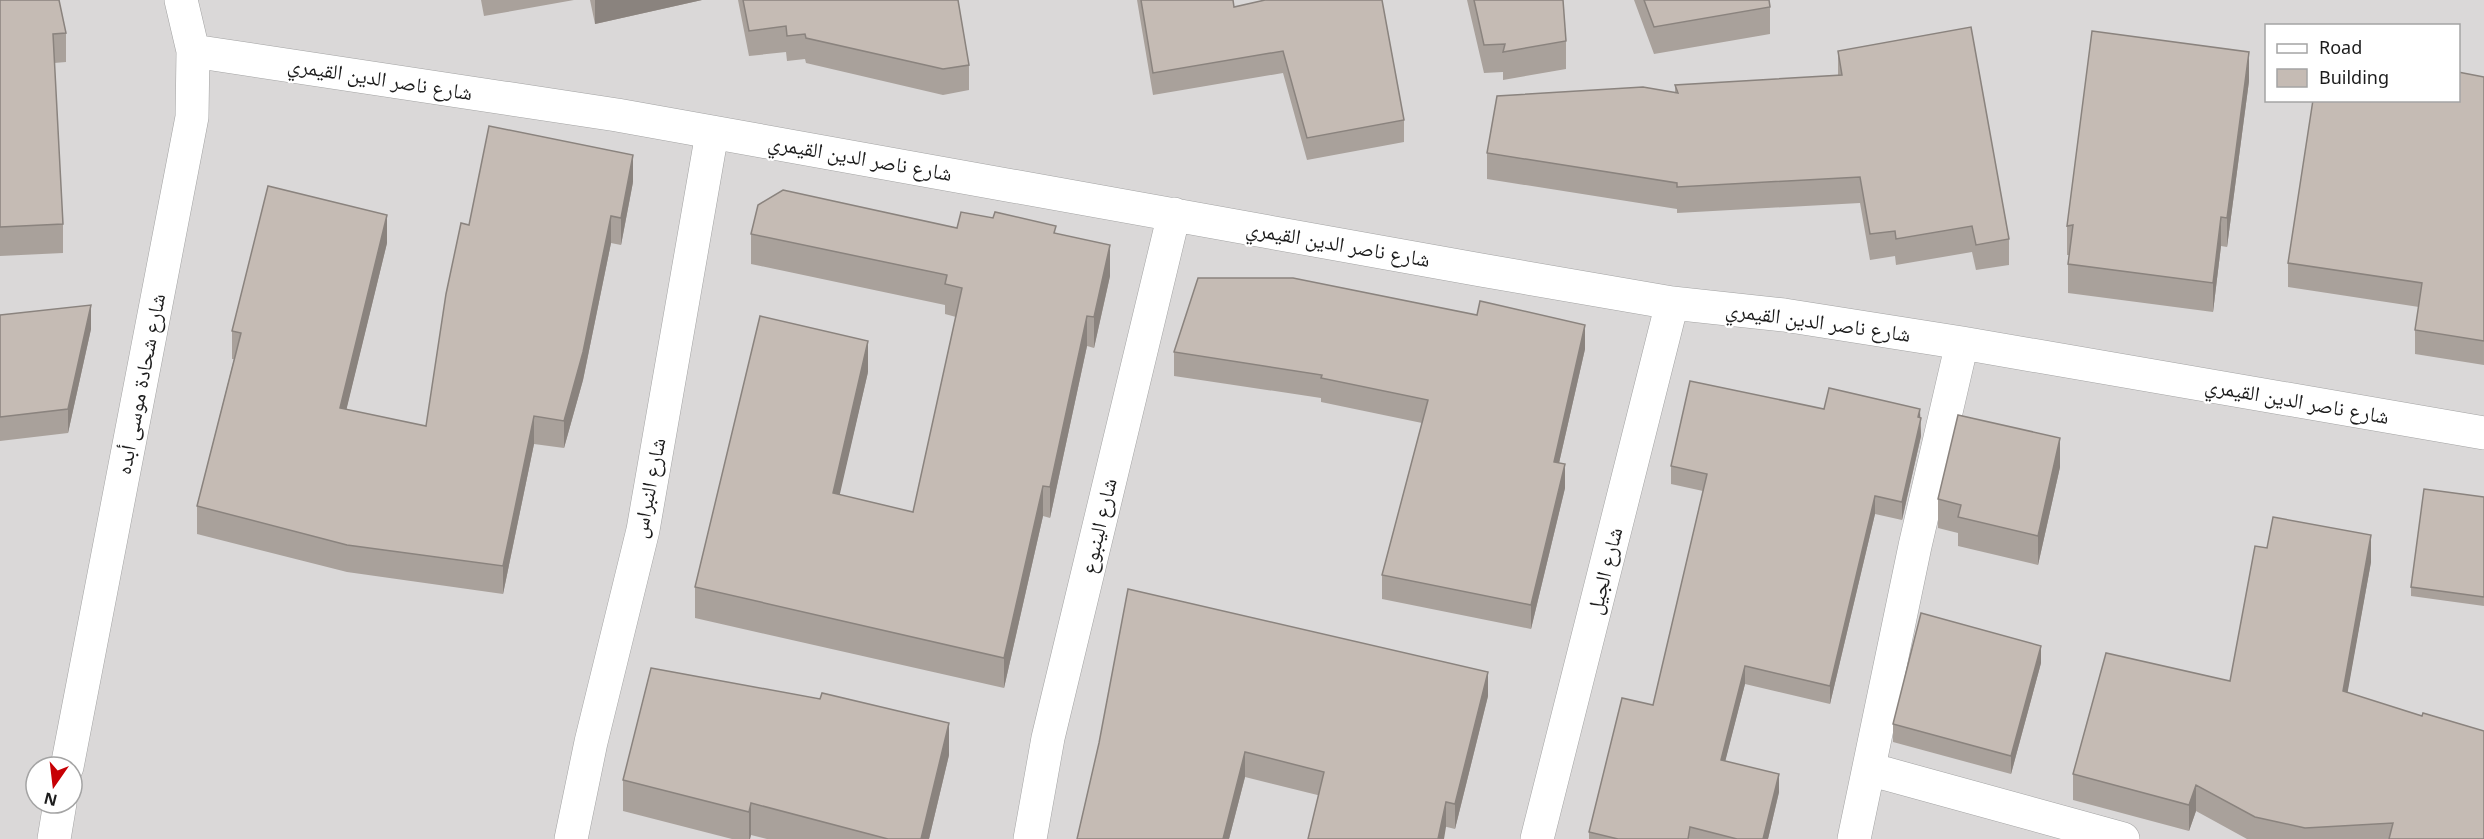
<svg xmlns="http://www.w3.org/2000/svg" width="2484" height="839" font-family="'Noto Sans','Noto Naskh Arabic',sans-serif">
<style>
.residential{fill:#dad8d8;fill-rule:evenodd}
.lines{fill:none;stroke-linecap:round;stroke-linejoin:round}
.minor-casing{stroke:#a3a3a3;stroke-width:34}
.minor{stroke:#fff;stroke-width:33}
.wall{fill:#a9a19b}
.shaded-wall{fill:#8a837e}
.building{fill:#c5bbb4;stroke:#8a837e;stroke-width:1.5}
.labels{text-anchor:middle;stroke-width:4.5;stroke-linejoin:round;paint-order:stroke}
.street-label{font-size:21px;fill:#1c1c1c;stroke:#fff}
</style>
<rect width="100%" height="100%" fill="#ede9e1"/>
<path class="residential" d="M0 0H2484V839H0ZM2266 26H2458V100H2266ZM36 767H72V803H36Z"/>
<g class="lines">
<g class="minor-casing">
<path id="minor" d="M193 51 617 115 1481 270 1672 303 1784 315 1962 343 2484 433
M67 767 192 117 193 51 181 0
M1869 769 2123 839
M54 839 60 803
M571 839 591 742 643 530 712 133
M1030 839 1048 738 1174 214
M1537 839 1672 303
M1854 839 1915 546 1962 343"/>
</g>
<use href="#minor" class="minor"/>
</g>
<path class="wall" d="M0 0 66 33V62L54 63 63 224V253L0 256Z
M481 0H574L484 16Z
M590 0H702L595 24Z
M738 0H958L969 65V90L943 95 806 63 805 59 787 61 786 52 749 56Z
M1137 0H1233L1234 7 1404 120V142L1307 160 1283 73 1153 95Z
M1467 0H1563L1566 41V69L1503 80V72L1484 73Z
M1634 0H1769L1770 7V34L1654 54Z
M1838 51 2009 239V265L1976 270 1972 252 1896 265 1895 256 1870 260 1860 203 1677 213V209L1487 179V153L1675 92V85L1838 76Z
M2484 77V365L2415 354V330L2419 307 2288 287V263Z
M2249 81 2227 247 2221 246 2213 312 2068 293V264L2069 255H2067V226Z
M633 182 621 245 611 243 583 380 564 448 534 444 503 594 347 572 197 534V506L234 359H232V331L387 243 346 410 426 426Z
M957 228 1056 233 1110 276 1094 348 1087 346 1050 518 1043 516 1004 688 695 618V587L868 372 839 495 913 512 956 317 945 314V305L751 264V234Z
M0 315 91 329 68 433 0 441Z
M1585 349 1559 463 1565 488 1531 629 1382 599V575L1422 423 1321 402V398L1174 376V352Z
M1824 409 1920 418 1921 436 1902 520 1875 514 1830 704 1745 684 1725 761 1779 792 1768 839H1589V832L1653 705 1703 491 1671 484V466Z
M2060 467 2038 565 1958 546V533L1938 528V499Z
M2484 497V606L2411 596V587Z
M2267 548 2371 562 2347 693 2484 839H2247L2196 811 2189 831 2073 800V774L2230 681Z
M2041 663 2011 774 1893 742V724Z
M1488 696 1455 829 1245 777 1229 839H1077L1099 743Z
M949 755 929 839H767L751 835 750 839H732L623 811V780Z"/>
<path class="shaded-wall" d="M595 0H702L595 24Z
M2249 52V81L2227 247V218Z
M633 155V182L621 245V218Z
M387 215V243L340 436V408Z
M611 216V243L583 380 564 448V421Z
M2221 217V246L2213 312V283Z
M1110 245V276L1094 348V317Z
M91 305V329L68 433V409Z
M1087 316V346L1050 518V487Z
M1585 325V349L1554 485V462Z
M868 341V372L833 524V493Z
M1920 409 1921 436 1902 520V502Z
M534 416V444L503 594V566Z
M2060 438V467L2038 565V536Z
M1565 464V488L1531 629V605Z
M1043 486V516L1004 688V658Z
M1875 496V514L1830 704V686Z
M2371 535V562L2343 718V691Z
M2041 646V663L2011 774V756Z
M1745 666V684L1721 778V760Z
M1488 672V696L1455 829V804Z
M949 723V755L929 839H921Z
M1245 752V777L1229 839H1223Z
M1779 774V792L1768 839H1763Z
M2196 785V811L2189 831V805Z
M1446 802V827L1444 839H1438Z
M751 803V835L750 839H749V812Z"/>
<path class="building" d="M0 0H59L66 33 53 34 63 224 0 227Z
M743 0H958L969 65 943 69 806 38 805 34 787 36 786 26 749 31Z
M1141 0H1233L1234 7 1265 0H1382L1404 120 1307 138 1283 51 1153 73Z
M1474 0H1563L1566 41 1503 52 1505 44 1484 45Z
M1644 0H1769L1770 7 1654 27Z
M1971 27 2009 239 1976 245 1972 226 1896 239 1895 231 1870 234 1860 177 1677 187V183L1487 153 1497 96 1643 87 1678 93 1675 85 1842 75 1838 51Z
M2092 31 2249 52 2227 218 2221 217 2213 283 2068 264 2073 225 2067 226Z
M2458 72 2484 77V341L2415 330 2422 283 2288 263 2313 100H2458Z
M489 126 633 155 621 218 611 216 583 352 564 421 534 416 503 566 347 545 197 506 241 333 232 331 268 186 387 215 340 408 426 426 446 294 461 223 469 225Z
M783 190 957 228 961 212 993 218 995 212 1056 226 1054 233 1110 245 1094 317 1087 316 1050 487 1043 486 1004 658 695 587 760 316 868 341 833 493 913 512 962 288 945 284 947 275 751 234 758 205Z
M1198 278H1293L1477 315 1480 301 1585 325 1554 462 1565 464 1531 605 1382 575 1428 400 1321 378 1322 375 1174 352Z
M91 305 68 409 0 417V315Z
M1690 381 1824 409 1829 388 1920 409 1918 417 1921 418 1902 502 1875 496 1830 686 1745 666 1721 760 1779 774 1763 839H1737L1690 827 1688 839H1618L1589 832 1622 698 1653 705 1707 474 1671 466Z
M1958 415 2060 438 2038 536 1958 517 1961 505 1938 499Z
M2424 489 2484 497V597L2411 587Z
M2273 517 2371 535 2343 691 2422 716 2423 713 2484 731V839H2389L2393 823 2305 828 2255 817 2196 785 2189 805 2073 774 2106 653 2230 681 2255 546 2267 548Z
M1128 589 1488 672 1455 804 1446 802 1438 839H1308L1324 772 1245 752 1223 839H1077L1099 743Z
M1921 613 2041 646 2011 756 1893 724Z
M651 668 820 699 822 693 949 723 921 839H888L751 803 749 812 623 780Z"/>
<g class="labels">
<g class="street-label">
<text transform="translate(380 79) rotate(9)" y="7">شارع ناصر الدين القيمري</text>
<text transform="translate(860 158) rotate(10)" y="7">شارع ناصر الدين القيمري</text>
<text transform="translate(1338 244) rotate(10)" y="7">شارع ناصر الدين القيمري</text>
<text transform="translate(1818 322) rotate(8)" y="7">شارع ناصر الدين القيمري</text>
<text transform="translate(141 384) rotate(-79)" y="7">شارع شحادة موسى أبده</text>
<text transform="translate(2297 401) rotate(10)" y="7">شارع ناصر الدين القيمري</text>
<text transform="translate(649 488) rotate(-79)" y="7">شارع النبراس</text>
<text transform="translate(1099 526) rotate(-77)" y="7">شارع الينبوع</text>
<text transform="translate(1605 571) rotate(-76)" y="7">شارع الجيل</text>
</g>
</g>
<rect x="2265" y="24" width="195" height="78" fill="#ffffff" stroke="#a4a4a4" stroke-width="1.5"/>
<rect x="2277" y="44" width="30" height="9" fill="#ffffff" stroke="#a4a4a4" stroke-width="1.5"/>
<text x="2319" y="54" font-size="18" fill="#1c1c1c">Road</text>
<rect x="2277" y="69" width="30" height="18" fill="#c5bbb4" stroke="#a4a4a4" stroke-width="1.5"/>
<text x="2319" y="84" font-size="18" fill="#1c1c1c">Building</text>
<g transform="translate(54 785) rotate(194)"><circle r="28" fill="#ffffff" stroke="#a4a4a4" stroke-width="1.5"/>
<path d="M0-4.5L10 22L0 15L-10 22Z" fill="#c70005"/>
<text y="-9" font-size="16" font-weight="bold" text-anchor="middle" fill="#1c1c1c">N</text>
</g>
</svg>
